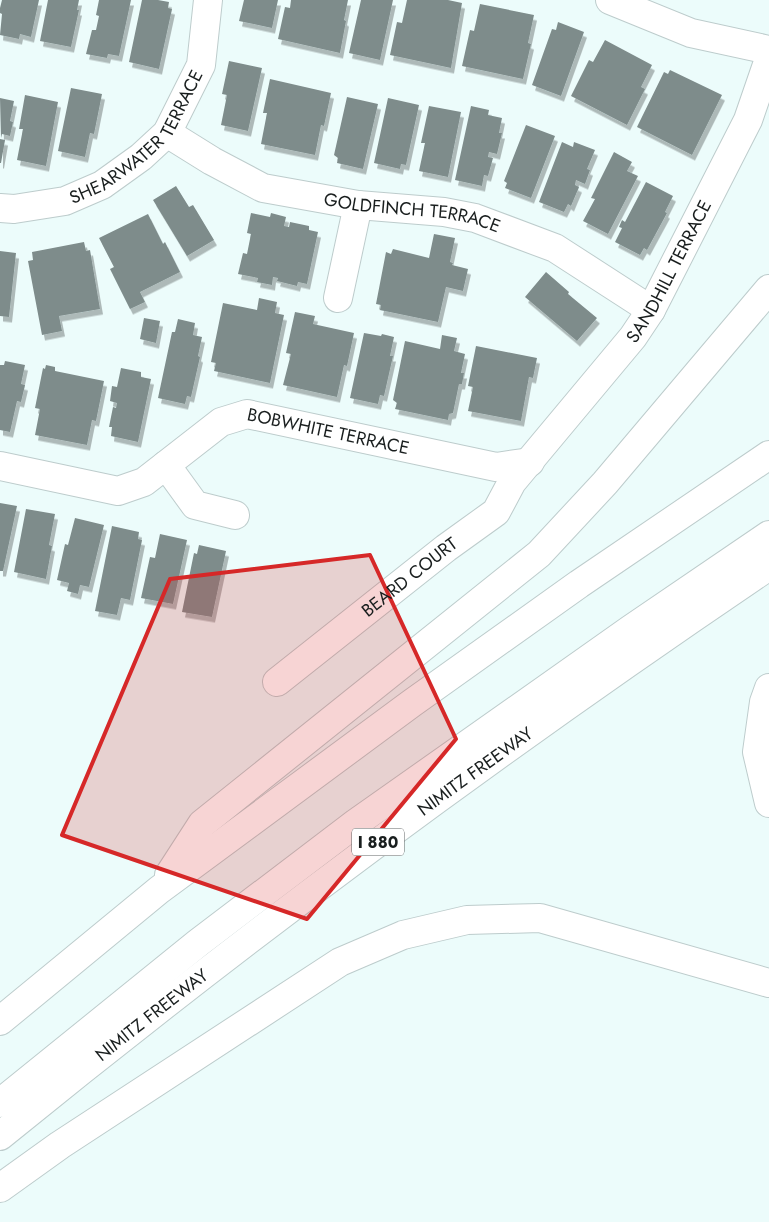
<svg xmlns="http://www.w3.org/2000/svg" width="769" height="1222" font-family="Jost,sans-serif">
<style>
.building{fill:#7e8c8b;filter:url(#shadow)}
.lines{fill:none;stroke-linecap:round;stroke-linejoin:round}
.minor-casing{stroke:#bdcccc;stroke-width:30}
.highway-casing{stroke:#bdcccc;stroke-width:30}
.minor{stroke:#fff;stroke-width:28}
.highway{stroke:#fff;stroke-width:28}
.marked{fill:#d62828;fill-opacity:0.2;stroke:#d62828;stroke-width:4;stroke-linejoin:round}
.labels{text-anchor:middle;stroke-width:4.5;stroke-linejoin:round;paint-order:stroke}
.shield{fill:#fff;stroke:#5e6262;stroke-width:1}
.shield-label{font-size:16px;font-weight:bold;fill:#191e1e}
.street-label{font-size:18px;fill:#191e1e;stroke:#fff}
</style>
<defs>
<filter id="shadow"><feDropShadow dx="3" dy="5.5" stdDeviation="0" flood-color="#0004"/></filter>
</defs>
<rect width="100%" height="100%" fill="#ecfcfb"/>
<path class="building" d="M2 0H39L31 37 20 34 19 39 0 35 2 14 0 13V8Z
M48 0H79L77 10H79L71 47 40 41Z
M99 0H131L119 56 108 54 107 58 86 54 92 30H96L99 16 96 15Z
M142 0H158L169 2 168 8 172 9 159 69 129 62Z
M244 0H278L272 28 239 21Z
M291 0H348L344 20 346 21 340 53 278 39 285 7 290 8Z
M361 0H393L380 60 349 53Z
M407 0H448L462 3 451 68 390 55 397 22 402 23Z
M480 4 534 15 528 43 531 44 523 79 462 66 470 30 474 31Z
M558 22 584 32 561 96 532 85 552 29 556 30Z
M605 40 652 65 641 87 645 89 627 125 571 96 589 60 593 62Z
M229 61 262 68 248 131 221 125 227 95 222 94Z
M670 70 722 95 692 155 637 127 664 72 668 74Z
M270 79 331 93 324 126 321 125 315 155 261 144 267 113H263Z
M71 88 102 94 94 134 90 133 85 157 58 151Z
M25 95 58 102 46 166 17 160 23 129H19Z
M347 97 378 104 363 169 337 163 338 158 334 155Z
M0 98 14 101 10 121 13 122 10 136 2 134 1 138Z
M388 98 419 105 406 165 401 164 400 169 374 163Z
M429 106 461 112 448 177 419 171 425 143H421Z
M471 106 489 110 488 115 502 118 499 133H502L497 154 489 152 488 157 493 158 488 176 484 175 482 186 455 180Z
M526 125 555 136 531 198 505 188 507 183 504 181Z
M0 139 5 140 1 163H0Z
M562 142 573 147 574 142 595 150 587 169 590 170 585 184 576 180 575 185 579 187 571 206 568 204 564 212 539 202Z
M614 152 632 162 627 171 638 176 608 234 583 221 595 199 591 198Z
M646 182 673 196 665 212 667 213 647 250 644 248 640 255 615 242 622 228 619 227 622 220 625 222Z
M176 186 189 207 193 205 214 240 187 256 153 200Z
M251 213 270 217 271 213 286 217 284 226 289 227 290 222 309 226V230L318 232 307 284 298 282 297 286 277 281 278 278 273 277 272 285 257 282 258 278 238 274 243 253 247 254 251 234 247 233Z
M148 214 163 244 165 242 180 272 140 292 145 302 130 309 110 269 114 267 99 238Z
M434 234 455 238 450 262 453 263 452 265 468 269 463 291 446 287 438 322 380 310 381 305 376 304 386 252 391 254 393 249 429 258Z
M84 242 86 251 90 250 100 309 59 316 62 331 42 335 28 261 33 260 32 252Z
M0 251 16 253 9 317 0 316Z
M546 272 569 292 568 294 597 318 577 341 525 297Z
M259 298 277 302 275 313 284 315 270 383 214 371 216 363 211 362 223 303 257 310Z
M295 312 315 316 313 324 354 333 347 366 344 365 337 397 283 385 291 354 286 353Z
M144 318 160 321 156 343 140 339Z
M178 319 195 323 193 335 202 337 198 356 200 357 191 397 187 396 185 404 158 398 172 332H175Z
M364 333 381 336 382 334 394 337 390 356H393L384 396 380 395 378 404 350 398Z
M442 335 457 338 454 351 465 354 461 373H464L462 384H459L453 413 449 414 448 420 395 409 397 403 393 400 405 341 440 349Z
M476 346 537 358 533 378 529 377 521 421 468 411 473 387 468 386Z
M5 361 25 365 21 384 25 385 21 402 17 401 10 432 0 430V365H4Z
M46 365 55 367V371L104 381 96 421 92 420 87 445 35 435 40 409 35 408 43 368 45 369Z
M121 368 141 372V377L151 379 138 442 111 436 112 427H109L113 407 116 408 117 403 110 401 112 386 117 387Z
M0 503 17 506 3 571H0Z
M26 509 55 514 49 545 52 546 46 579 14 572Z
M75 518 104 525 89 587 80 585 78 594 67 591 69 583 57 580 65 544 68 545Z
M112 526 139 532 138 539 142 540 130 600 121 598 117 615 95 611Z
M160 534 187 540 173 604 141 598 150 557 155 558Z
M199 545 226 551 212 617 182 612 194 553 197 554Z"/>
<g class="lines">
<g class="minor-casing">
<g id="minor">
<path d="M610 0 691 33 769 50"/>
<path id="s1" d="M167 133 212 161 263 188 358 205 444 212 475 218 555 248 651 310"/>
<path id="s2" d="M0 208 14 209 65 201 102 185 141 157 167 133 201 65 208 0"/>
<path d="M338 298 358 205"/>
<path d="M166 465 195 505 235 515"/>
<path id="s3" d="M0 466 118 491 144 482 221 422 247 414 496 467 530 462"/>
<path id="s4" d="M277 682 446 548 496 512 512 482 633 337 651 310 748 120 769 59"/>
</g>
</g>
<g class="highway-casing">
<g id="highway">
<path d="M769 688 764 702 757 752 769 803"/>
<path d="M169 875 202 824 539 554 605 483 769 289"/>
<path d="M0 1021 159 890 412 703 579 584 769 455"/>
<path d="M0 1103 198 943 356 823 631 629 769 535"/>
<path id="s5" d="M0 1136C248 934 504 745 769 566"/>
<path d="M0 1188 60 1145 340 962 403 935 467 920 540 918 769 983"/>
</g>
</g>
<use href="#minor" class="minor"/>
<use href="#highway" class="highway"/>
</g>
<path class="marked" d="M370 555 456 739 307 919 62 835 170 579Z"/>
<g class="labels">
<rect class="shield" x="352" y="828.5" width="52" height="27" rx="4"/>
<g class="shield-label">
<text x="378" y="848">I 880</text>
</g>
<g class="street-label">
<text dy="6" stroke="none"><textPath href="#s2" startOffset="165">SHEARWATER TERRACE</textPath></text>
<text dy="6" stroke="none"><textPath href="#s1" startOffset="262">GOLDFINCH TERRACE</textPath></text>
<text dy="6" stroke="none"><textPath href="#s4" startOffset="575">SANDHILL TERRACE</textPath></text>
<text dy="6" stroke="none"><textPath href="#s3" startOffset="356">BOBWHITE TERRACE</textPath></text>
<text dy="6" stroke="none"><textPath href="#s4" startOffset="169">BEARD COURT</textPath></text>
<text dy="6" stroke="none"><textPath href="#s5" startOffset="599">NIMITZ FREEWAY</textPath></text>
<text dy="6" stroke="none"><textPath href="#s5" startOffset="194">NIMITZ FREEWAY</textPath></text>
</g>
</g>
</svg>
